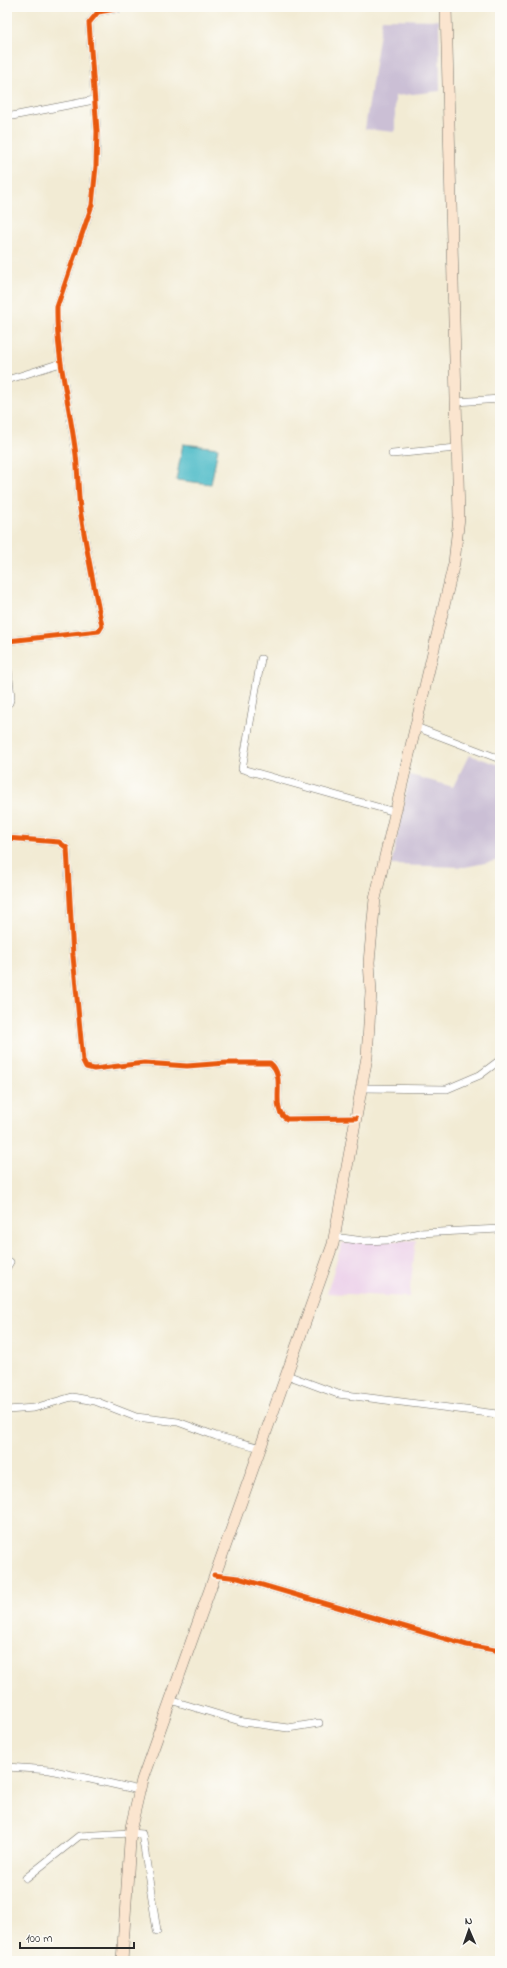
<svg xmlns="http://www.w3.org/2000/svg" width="507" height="1968" font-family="'Indie Flower',sans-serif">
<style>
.built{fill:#ecd1ea}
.industrial{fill:#cbbfd5}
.water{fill:#4ebbc8;stroke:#3c737a}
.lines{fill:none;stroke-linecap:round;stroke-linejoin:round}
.minor-casing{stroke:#716e66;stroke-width:8}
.secondary-casing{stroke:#716e66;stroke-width:12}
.minor{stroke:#fff;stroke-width:7}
.secondary{stroke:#fbe5cf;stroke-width:11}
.cycleway-casing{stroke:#fdfcf7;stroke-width:8}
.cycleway{stroke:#e8590c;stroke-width:5}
</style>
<rect width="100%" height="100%" fill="#fdfcf7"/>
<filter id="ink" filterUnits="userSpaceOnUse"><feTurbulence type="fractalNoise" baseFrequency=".025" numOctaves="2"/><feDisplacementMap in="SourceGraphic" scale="8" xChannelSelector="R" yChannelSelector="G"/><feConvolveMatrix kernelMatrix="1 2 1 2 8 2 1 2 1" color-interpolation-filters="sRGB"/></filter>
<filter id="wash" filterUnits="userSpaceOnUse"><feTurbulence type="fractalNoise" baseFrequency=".012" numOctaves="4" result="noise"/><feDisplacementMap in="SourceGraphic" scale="16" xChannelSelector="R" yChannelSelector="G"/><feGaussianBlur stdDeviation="0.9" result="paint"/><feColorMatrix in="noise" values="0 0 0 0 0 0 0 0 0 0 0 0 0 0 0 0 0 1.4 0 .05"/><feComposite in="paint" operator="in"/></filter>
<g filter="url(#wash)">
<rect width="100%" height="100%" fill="#f2ebd4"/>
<path class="built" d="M416 1240 409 1297 327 1293 342 1243Z"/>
<path class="industrial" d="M382 19 439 20 440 91 395 96V132L365 129Z
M469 755 500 765V860L465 867 391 865 410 775 453 787Z"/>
<path class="water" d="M183 444 218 448 211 484 176 480Z"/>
</g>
<g filter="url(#ink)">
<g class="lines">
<g class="minor-casing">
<path id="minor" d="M7 117 94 100
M7 380 61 363
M456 402 500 399
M392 454 457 448
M7 644 8 641 99 631 102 626C94 587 86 548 80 509 78 491 78 473 76 455 70 406 56 357 57 307L92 205 96 166 97 131 89 23 98 12 127 7
M261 659 242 769 395 812
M7 660 11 697 9 703 7 704
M416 727 500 759
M7 838 59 842 67 848 73 956 83 1061 86 1067 94 1069 144 1063 187 1066 226 1063H270C288 1077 268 1109 287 1119L356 1118
M362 1088 447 1089 480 1075 500 1060
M334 1237 364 1241 389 1240 419 1233 500 1229
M7 1267 10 1262
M287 1375 338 1394 497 1414
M7 1410 34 1408 72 1397 95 1401 136 1417 178 1422 216 1436 261 1448
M214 1575 238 1578 467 1645 500 1651
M170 1700 243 1722 288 1728 319 1723
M7 1767 50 1770 139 1790
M26 1878 79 1836 130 1833 142 1834 157 1931"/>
</g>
<g class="secondary-casing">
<path id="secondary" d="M122 1961 131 1827 142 1780 333 1244 367 1057 371 992 369 962 375 899 454 563 459 517 446 7"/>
</g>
<use href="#minor" class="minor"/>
<use href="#secondary" class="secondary"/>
<g class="cycleway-casing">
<path id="cycleway" d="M7 644 8 641 99 631 102 626C94 587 86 548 80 509 78 491 78 473 76 455 70 406 56 357 57 307L92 205 96 166 97 131 89 23 98 12 127 7
M7 838 59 842 67 848 73 956 83 1061 86 1067 94 1069 144 1063 187 1066 226 1063H270C288 1077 268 1109 287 1119L356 1118
M214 1575 238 1578 467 1645 500 1651"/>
</g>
<use href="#cycleway" class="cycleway"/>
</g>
</g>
<rect width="507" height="1968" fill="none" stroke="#fdfcf7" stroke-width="24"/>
<g transform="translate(469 1930) rotate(358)" stroke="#fdfcf7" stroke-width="3" paint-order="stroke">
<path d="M0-3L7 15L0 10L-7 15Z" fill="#2b2b2b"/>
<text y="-6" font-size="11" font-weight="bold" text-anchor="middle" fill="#2b2b2b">N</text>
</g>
<path d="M20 1942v6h114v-6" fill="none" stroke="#2b2b2b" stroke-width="2"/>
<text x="26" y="1942" font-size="12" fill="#2b2b2b" stroke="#fdfcf7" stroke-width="3" paint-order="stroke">100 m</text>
</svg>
